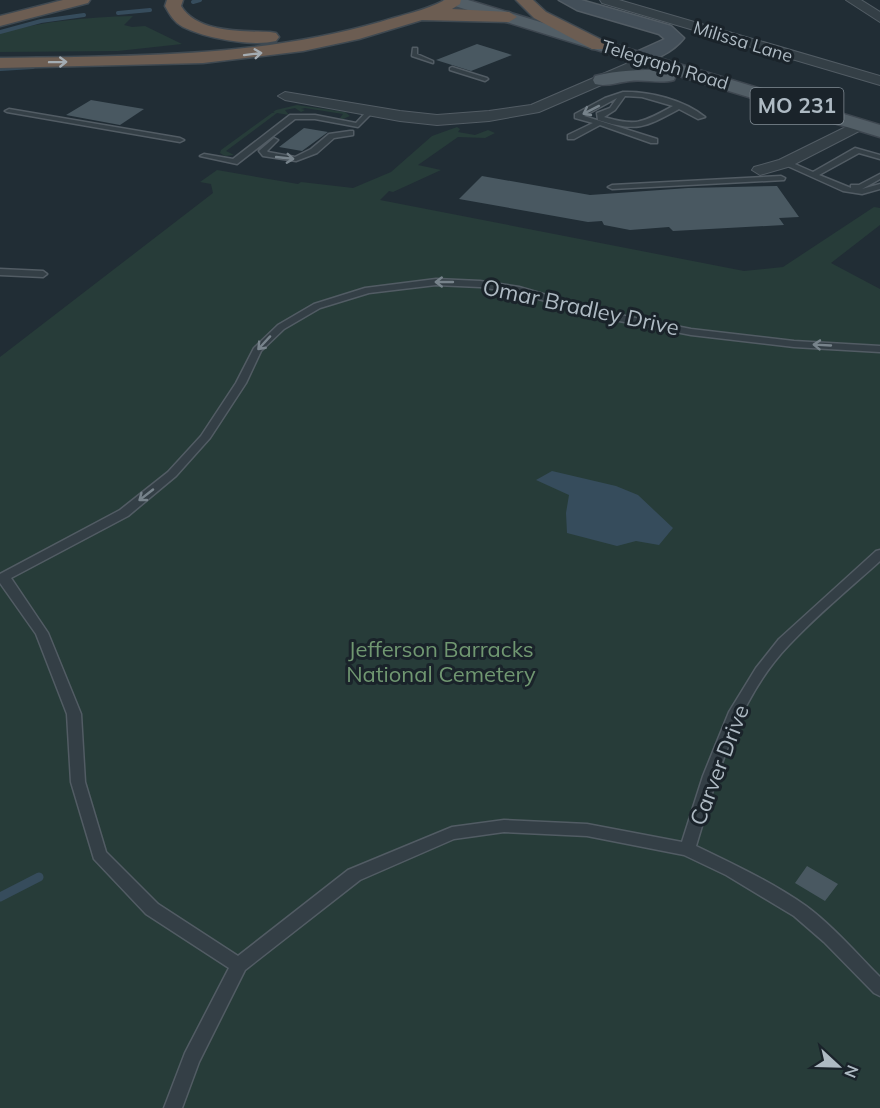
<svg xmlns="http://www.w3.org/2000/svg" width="880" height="1108" font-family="Mulish,sans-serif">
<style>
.green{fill:#273c39}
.water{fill:#364c5c}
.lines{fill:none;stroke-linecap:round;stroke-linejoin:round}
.stream-far1{stroke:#364c5c;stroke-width:4}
.stream{stroke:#364c5c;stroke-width:9}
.building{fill:#495861}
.lane-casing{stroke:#525c64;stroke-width:3}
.street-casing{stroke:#525c64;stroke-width:2}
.secondary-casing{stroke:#525c64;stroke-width:3}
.primary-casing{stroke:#3e4750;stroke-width:3}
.highway-casing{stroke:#3f4951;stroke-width:3}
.lane{fill:#343f46;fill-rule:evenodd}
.street{fill:#343f46;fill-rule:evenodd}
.secondary{fill:#434f59;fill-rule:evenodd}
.primary{fill:#525e66;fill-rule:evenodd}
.highway{fill:#6c5d52;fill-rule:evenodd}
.oneway{stroke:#a4acb2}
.oneway2{stroke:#77838b}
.labels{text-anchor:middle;stroke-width:6;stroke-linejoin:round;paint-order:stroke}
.far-street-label{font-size:18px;fill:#aebac3;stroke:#1a232a}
.shield{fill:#1a232a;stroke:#828d95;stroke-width:1.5}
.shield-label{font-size:21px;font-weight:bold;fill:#aebac3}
.street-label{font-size:22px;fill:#aebac3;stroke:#1a232a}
.park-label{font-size:22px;fill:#709771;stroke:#1a232a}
</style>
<rect width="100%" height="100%" fill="#212d35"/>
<path class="green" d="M133 16 124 25 132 27 145 26 182 44 118 51 0 52V33C44 21 87 17 133 16Z
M297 105 345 112 350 116 343 119 340 118 343 114 305 108 301 109 305 110 301 112 295 108 285 110 289 115 277 113 226 151 234 155 225 156 220 153 221 150 272 113H275L273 112 276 110Z
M457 127 460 129 458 132 475 135 488 130 495 133 485 138 458 137 418 165 441 170 393 192 389 191 380 200 744 271 783 267 874 207 880 208V225L831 263 880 289V1108H0V357L213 193 211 184 200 182 217 170 298 184 301 182 353 188 391 172 432 136Z"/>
<path class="water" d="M552 471 616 486 638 495 673 528 659 545 636 541 617 546 567 533 566 513 569 495 536 480Z"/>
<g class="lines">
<path class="stream-far1" d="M193 2 200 0
M118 13 150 10
M0 32 41 21 84 15
M0 69 33 67"/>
<path class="stream" d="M0 897 39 877"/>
</g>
<path class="building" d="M477 44 512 55 471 71 436 60Z
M91 100 144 109 120 125 66 115Z
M304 128 328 132 302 151 279 147Z
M482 176 590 195 688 188 777 186 799 217 779 218 784 225 673 231 669 227 630 230 604 225 602 221 588 222 459 199Z
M807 866 838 884 825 901 795 883Z"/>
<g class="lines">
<g class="lane-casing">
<path id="lane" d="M413 48H417V54L433 61V63L412 56Z
M452 67 487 78 488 79 485 81 450 70V68Z
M623 92C649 91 684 100 705 117L698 119 679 109C644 128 637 132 598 120L597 113 610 108 617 98 584 116 657 139V143H651L600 125 574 139H568V135L593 123 575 118V114L605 98ZM625 96 642 97 673 106C643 122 638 127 604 117L615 110Z
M9 109 180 138 184 140 180 142 7 112 5 111Z
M368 110 374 111 358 127 315 119H295L237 164 200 156 204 154 233 159 290 115H315L356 123Z
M350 131H353V135L334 138 317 153 296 161 263 156 259 151 274 138 278 140 267 151 268 152 295 157 311 149 329 134Z
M855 148 880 155V159L859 153 819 175 851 188V185H859L880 174V179L862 189 880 184V189L862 194 843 191 781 163 788 161 813 172Z
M781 176 785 178 784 180 612 189 608 187 612 185Z
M0 269 43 271 47 274 43 277 0 275Z
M436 279 480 281 519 287 605 312 691 329 794 341 880 346V352L794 347 691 335 604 318 518 293 480 287 436 285 369 293 320 308 284 329 261 351 246 383 210 438 176 476 128 516 11 578 48 633 81 714 85 782 106 852 158 904 238 956 348 870 452 827 504 820 587 824 682 842 703 776 729 712 756 668 779 639 876 551 880 550V561C850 588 817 615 789 645 737 699 717 776 696 846 733 864 772 882 806 906 833 926 856 953 880 977V996L874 993 824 942 794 916 726 875 684 855 587 836 504 832 454 839 360 880 245 970 199 1062 182 1108H164L185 1053 229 968 146 914 94 859 71 782 67 714 36 634 0 583V574L120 510 168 472 201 436 236 383 254 348 278 325 314 304 365 288Z"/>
</g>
<g class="street-casing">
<path id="street" d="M600 0H619L880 76V85L602 3Z
M846 0H861L880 12V22Z
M640 53 647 57 636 70 539 112 489 121 437 125 400 121 285 100 278 96 285 92 400 111 437 115 489 111 531 105 626 64 635 54Z
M860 120 868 125 865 128 791 166 760 175 752 170 754 167 779 160Z"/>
</g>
<g class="secondary-casing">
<path id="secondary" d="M559 0H581L671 26 684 38C674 51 650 65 634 61L631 57 634 53 665 39 659 34 577 10Z"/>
</g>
<g class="primary-casing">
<path id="primary" d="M443 0H468L880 125V137L676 75 674 80C660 84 645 79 630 81 618 82 607 87 595 84L593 80 595 76C618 70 639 70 662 70L445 3Z"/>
</g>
<g class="highway-casing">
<path id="highway" d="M63 0H90L88 3 0 26V16Z
M167 0H183L181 6C197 33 243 31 270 32L276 33 279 37 276 41C252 47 205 38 183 27 174 22 170 15 165 6Z
M445 0H461L460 4 452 9 509 12 517 17 509 22 422 20 359 39 303 51 203 63 0 68V58C128 56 256 58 380 22 401 15 425 11 445 0Z
M516 0H533L546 12 604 41 607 45 604 49H592L534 18Z"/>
</g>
<use href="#lane" class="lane"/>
<use href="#street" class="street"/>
<use href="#secondary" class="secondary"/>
<use href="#primary" class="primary"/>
<use href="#highway" class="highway"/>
</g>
<defs><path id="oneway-shaft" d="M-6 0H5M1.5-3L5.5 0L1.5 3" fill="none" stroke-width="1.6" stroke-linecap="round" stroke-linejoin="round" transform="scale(1.5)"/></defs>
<g class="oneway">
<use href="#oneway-shaft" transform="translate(253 54) rotate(-7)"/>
<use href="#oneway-shaft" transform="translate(58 62) rotate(-1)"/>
</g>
<g class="oneway2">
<use href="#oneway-shaft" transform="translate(591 110) rotate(153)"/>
<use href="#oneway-shaft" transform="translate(285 158) rotate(6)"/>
<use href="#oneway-shaft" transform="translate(444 282) rotate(-180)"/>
<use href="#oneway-shaft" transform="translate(264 343) rotate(133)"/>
<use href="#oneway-shaft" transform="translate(822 345) rotate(-177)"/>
<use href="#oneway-shaft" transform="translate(146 495) rotate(142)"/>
</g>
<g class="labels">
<g class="far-street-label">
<text transform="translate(743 42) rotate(17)" y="6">Milissa Lane</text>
<text transform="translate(665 65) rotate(17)" y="6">Telegraph Road</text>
</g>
<rect class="shield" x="750.5" y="88" width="93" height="36" rx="4.5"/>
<g class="shield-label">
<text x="797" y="113">MO 231</text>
</g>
<g class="street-label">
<text transform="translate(581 307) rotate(12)" y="8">Omar Bradley Drive</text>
<text transform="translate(719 765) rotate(-69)" y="8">Carver Drive</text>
</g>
<g class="park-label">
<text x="441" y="657">Jefferson Barracks<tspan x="441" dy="25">National Cemetery</tspan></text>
</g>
</g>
<g transform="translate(838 1066) rotate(112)" stroke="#1a232a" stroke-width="4.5" paint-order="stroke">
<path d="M0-4.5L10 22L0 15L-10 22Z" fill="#aebac3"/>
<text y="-9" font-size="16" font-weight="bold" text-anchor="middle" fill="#aebac3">N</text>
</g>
</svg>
